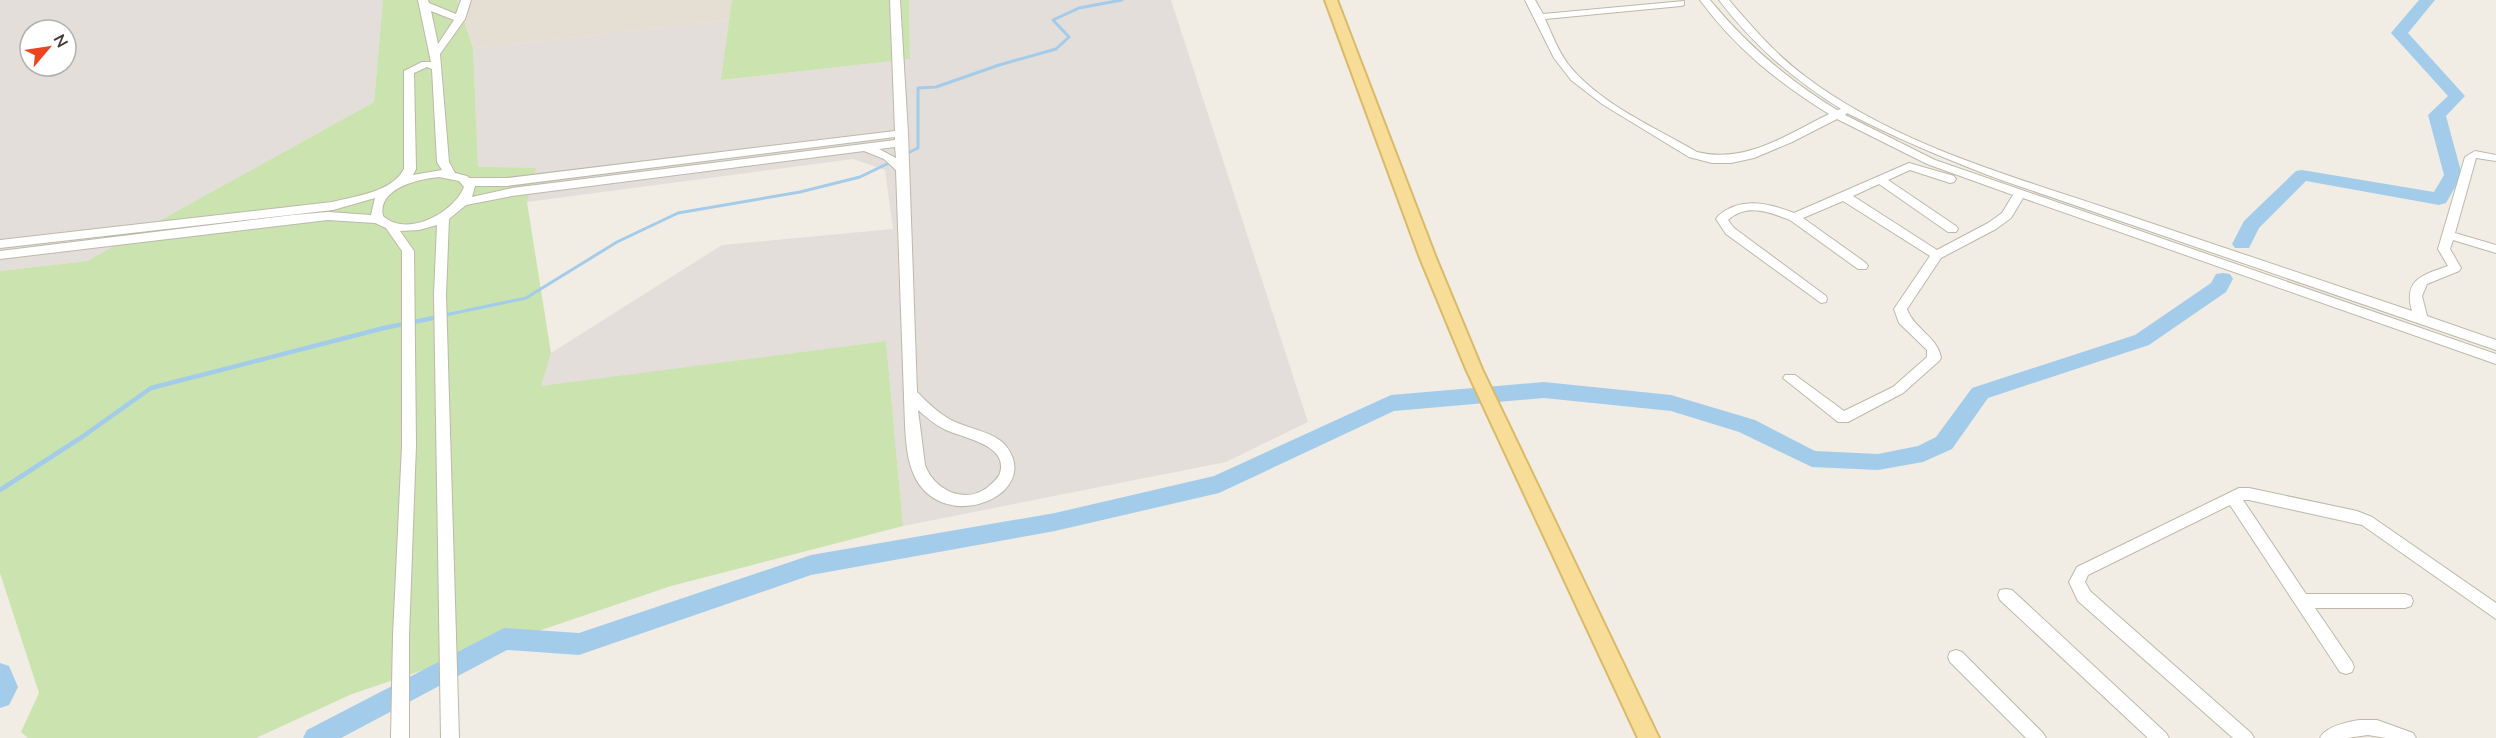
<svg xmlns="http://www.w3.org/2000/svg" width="2496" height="738" font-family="Mulish,sans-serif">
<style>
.residential{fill:#e4dfd2}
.industrial{fill:#e3ded9;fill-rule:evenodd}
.green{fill:#cae3af}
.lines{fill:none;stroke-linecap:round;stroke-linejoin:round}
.stream-far1{stroke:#a3ccea;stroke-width:3}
.stream{stroke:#a3ccea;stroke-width:4.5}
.river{fill:#a3ccea;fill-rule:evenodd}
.minor-casing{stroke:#beb8aa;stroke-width:2}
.major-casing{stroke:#daba68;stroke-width:4}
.minor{fill:#fff;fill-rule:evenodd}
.major{fill:#f7dd97;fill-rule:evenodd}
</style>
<rect width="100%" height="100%" fill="#f1ede4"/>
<path class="residential" d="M457 0H732L730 20 473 48Z"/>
<path class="industrial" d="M0 0H383L374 102 87 261 0 271ZM30 30H66V66H30Z
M909 0H1171L1308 422 1226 462 903 526 886 341 540 387 551 353 722 245 893 229 885 170 853 159 527 202 478 167 473 48 730 20 722 80 910 59Z"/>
<path class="green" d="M383 0H457L473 48 478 167 536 168 527 202 551 353 541 386 886 341 903 526 671 586 352 694 256 738H28L21 732 39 693 0 573V271L87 261 374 102Z
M732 0H909L910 59 721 80Z"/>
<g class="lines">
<path class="stream-far1" d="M910 152 918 148V88L936 87 999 65 1056 49 1069 37 1053 20 1079 8 1122 0
M426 319 526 298 617 242 678 213 800 192 860 177 893 161"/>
<path class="stream" d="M0 490 82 437 151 388 384 328 433 318"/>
<path class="river" d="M2419 0H2435L2408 33 2465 96 2446 116 2462 175 2446 203 2439 205 2306 181 2259 228 2249 248H2235L2232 244 2244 221 2296 171 2302 170 2434 192 2444 175 2428 115 2448 96 2391 33Z
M2223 273 2230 274 2233 279 2226 292 2149 345 1988 398 1952 449 1923 462 1878 470 1812 467 1739 432 1671 411 1544 398 1394 411 1219 493 1055 531 811 575 579 655 507 650 341 738H303L307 730 504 628 579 633 811 555 1055 513 1214 476 1391 395 1544 382 1671 395 1755 420 1815 451 1878 454 1918 446 1936 437 1972 388 2135 335 2211 283 2216 274Z
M0 663 9 666 18 687 9 705 0 708Z"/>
<g class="minor-casing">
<path id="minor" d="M418 0H428L429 3 456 14 461 0H471L465 19 440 54 449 162 455 173 467 176 469 178H507L895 131 890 0H900L908 133 917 392C928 403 939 414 953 421 969 429 995 432 1006 446 1044 495 942 537 914 475 907 459 906 442 905 425L896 170 884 159 864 151 512 196 466 205 449 219 446 295 459 738H441L434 295 437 225 419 230 400 231 414 251 416 445 409 636V738H391L393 636 402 445V251L386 228 375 223 328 220 0 259V251L293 215 328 212 371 215 375 198 333 210 0 248V240L332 202C356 196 392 192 404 169V71L422 62H431ZM431 11 454 20 438 44ZM427 67 432 69 437 162 442 170 413 175 416 169 414 73ZM895 137V140L512 188 472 197 475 186H507ZM895 147 896 158 879 149ZM439 177 459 181 464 187C454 213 407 238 383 216 377 188 419 179 439 177ZM918 410C926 417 934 424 944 429 961 438 1009 444 1000 473 998 479 992 483 988 487 965 505 934 490 925 465Z
M1525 0H1535L1543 14 1684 1V5L1681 6 1545 19C1552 34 1558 51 1568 64 1598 103 1656 128 1697 152 1746 164 1786 135 1829 114 1779 83 1735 48 1700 0H1710C1747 45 1788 80 1837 110L1841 109C1792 78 1754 46 1719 0H1729C1753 28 1776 55 1806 77 1895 144 2008 175 2112 210 2212 244 2312 277 2412 311 2403 279 2423 275 2448 266L2438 249 2465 157 2475 151 2496 155V161L2476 158 2455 233 2496 245V253L2453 240 2450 249 2461 268 2459 271 2427 284 2422 296 2427 316 2496 340V350L2004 181C1950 161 1898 139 1847 113L1845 115 1935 160 2496 354V364L2023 198 2011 218 1996 229 1941 258 1907 309C1914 329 1938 337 1941 358L1939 361 1903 393 1848 422H1838L1783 378 1785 375H1795L1844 411 1893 387 1927 357V350L1899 323 1894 309 1930 256 1843 201 1803 218 1866 263 1868 266 1866 269H1858L1790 220C1769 212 1747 203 1728 220L1734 228 1826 296 1827 299 1826 302 1821 303 1726 234 1716 219 1718 216C1741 196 1768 203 1794 213L1909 163 1954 176 1956 179 1954 182 1950 183 1910 170 1888 180 1956 226 1958 229 1956 232H1948L1879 184 1853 196 1937 250 1988 223 2002 213 2013 195 1927 164 1837 119 1792 142 1754 158 1731 163H1712L1689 157 1602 104 1571 80 1554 58Z
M2239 488H2249L2357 511 2372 517 2496 603V619L2362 525 2249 500H2243L2306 594H2405L2411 596 2413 601 2411 606 2405 608H2315L2352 662 2354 667 2352 672 2346 674 2340 672 2230 505 2088 575 2085 582 2090 591 2251 733 2254 738H2233L2078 601 2069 582 2077 567Z
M2006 589 2012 590 2166 733 2169 738H2148L2000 600 1998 595 2000 590Z
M1956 650 1962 652 2043 733 2046 738H2026L1950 662 1948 657 1950 652Z
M2359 720H2377L2413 733 2416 738H2386L2368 735 2347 738H2320C2326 726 2347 722 2359 720Z"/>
</g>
<g class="major-casing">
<path id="major" d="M1325 0H1337L1436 258 1482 369 1659 738H1638L1466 369 1420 258Z"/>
</g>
<use href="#minor" class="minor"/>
<use href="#major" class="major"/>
</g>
<g transform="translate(48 48) rotate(61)"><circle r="28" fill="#ffffff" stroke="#b3b1ae" stroke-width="1.5"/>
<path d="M0-4.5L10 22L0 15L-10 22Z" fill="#ea4421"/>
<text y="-9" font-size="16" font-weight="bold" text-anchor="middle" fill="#423d34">N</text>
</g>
</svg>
